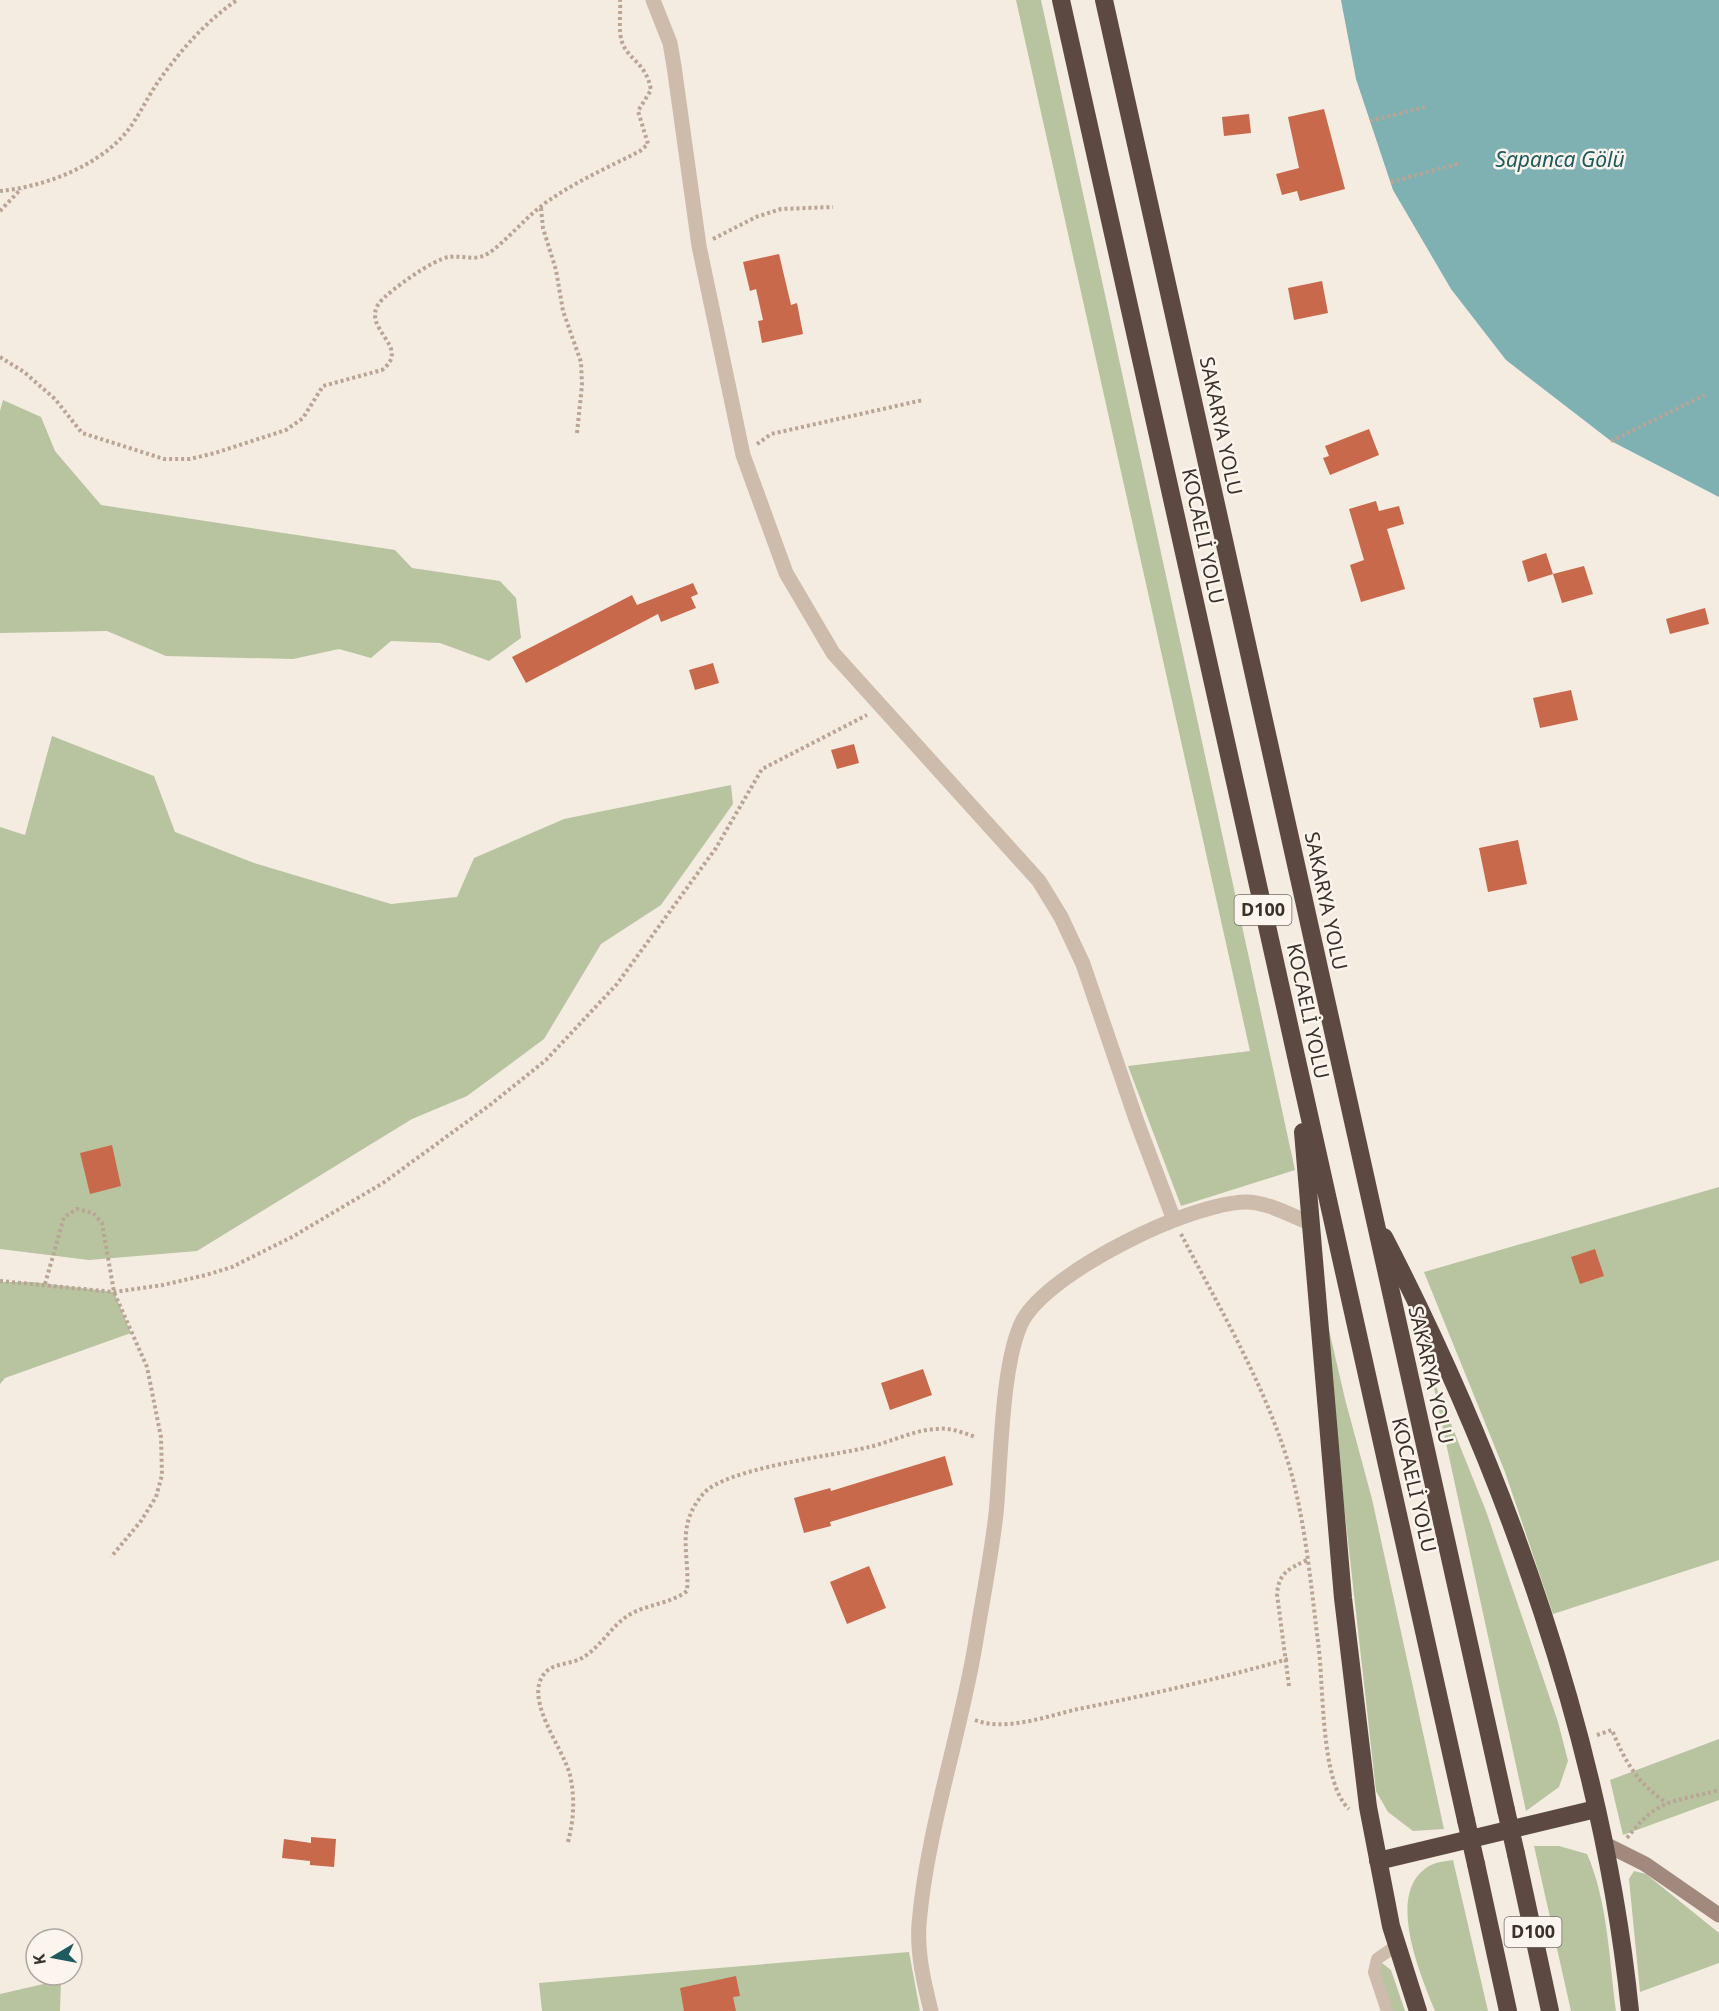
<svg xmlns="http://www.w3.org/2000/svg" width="1719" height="2011" font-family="'Noto Sans',sans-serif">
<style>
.green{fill:#b8c4a0}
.water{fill:#7fb0b2}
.building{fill:#c8694b}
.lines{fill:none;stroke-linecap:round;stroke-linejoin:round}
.path{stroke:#b9a596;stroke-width:4;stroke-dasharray:3 3;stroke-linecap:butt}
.lane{stroke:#cdbbac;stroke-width:12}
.street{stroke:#cdbbac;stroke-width:15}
.secondary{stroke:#a18a7d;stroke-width:15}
.highway{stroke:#5c4a42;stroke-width:18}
.highway-bridge{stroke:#5c4a42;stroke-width:18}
.labels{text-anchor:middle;stroke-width:5;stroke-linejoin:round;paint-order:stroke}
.shield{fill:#fbf5ee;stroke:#756b66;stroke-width:1.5}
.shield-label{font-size:18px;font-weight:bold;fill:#3b302b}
.street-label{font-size:20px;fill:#3b302b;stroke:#fbf5ee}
.water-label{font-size:21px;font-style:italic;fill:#1f5a5e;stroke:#fbf5ee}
</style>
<rect width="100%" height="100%" fill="#f4ebe1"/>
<path class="green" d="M1016 0H1041L1295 1170 1181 1206 1128 1066 1250 1051Z
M3 400 41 417 55 451 101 505 395 550 412 568 500 581 516 598 521 638 489 661 440 643 391 641 371 658 339 649 293 659 166 656 107 631 0 633V411Z
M52 736 154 776 175 832 254 863 391 904 457 897 474 858 564 819 731 785 733 804 661 905 601 944 544 1039 467 1096 412 1119 197 1251 89 1260 0 1249V827L25 835Z
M1719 1187V1560L1553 1614 1505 1472 1424 1272Z
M0 1282H33L114 1292 131 1333 5 1378 0 1384Z
M1320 1291 1345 1399 1372 1499 1444 1829 1413 1831 1388 1812 1376 1791Z
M1431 1374 1486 1511 1558 1722 1568 1761 1559 1787 1526 1811Z
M1719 1739V1800L1623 1835 1610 1780Z
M1534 1846H1559L1587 1854C1608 1902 1609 1959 1616 2011H1571Z
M1453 1860 1488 2011H1435C1421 1976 1383 1890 1431 1865 1437 1862 1447 1861 1453 1860Z
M1634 1871 1646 1874 1719 1933V1963L1640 1992 1629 1879Z
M909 1952 920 2011H542L539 1983Z
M1377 1959 1391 1970 1405 2011H1387Z
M61 1980 60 2011H0V1994Z"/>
<path class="water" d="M1341 0H1719V497L1611 441 1506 360 1451 289 1393 190 1356 79Z"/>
<path class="building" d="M1324 109 1345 189 1300 201 1297 191 1282 195 1276 174 1299 168 1288 117Z
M1249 114 1251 133 1224 136 1222 117Z
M779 254 791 305 797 303 803 334 762 343 758 321 763 320 756 289 750 291 743 262Z
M1322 281 1328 313 1294 320 1288 288Z
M1369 429 1379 455 1330 475 1323 458 1329 456 1325 446Z
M1376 501 1379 511 1399 506 1404 524 1387 529 1405 589 1361 602 1350 565 1364 560 1349 509Z
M1546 553 1553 574 1528 582 1522 561Z
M1584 566 1593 594 1562 603 1553 574Z
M693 583 698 594 691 597 696 608 661 622 658 614 526 683 512 657 632 595 637 605Z
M1705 608 1709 624 1670 634 1666 619Z
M713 663 719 683 695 690 689 670Z
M1571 690 1578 720 1540 728 1533 698Z
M854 744 859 763 837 769 831 750Z
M1518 840 1527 884 1488 892 1479 848Z
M112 1145 121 1186 90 1194 80 1153Z
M1595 1249 1604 1276 1580 1284 1571 1257Z
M923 1369 932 1395 890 1410 881 1383Z
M945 1456 953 1485 830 1522 831 1526 804 1533 794 1498 830 1488 831 1491Z
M869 1566 886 1608 847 1624 830 1582Z
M311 1837 336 1839 334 1867 310 1865V1861L282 1858 284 1839 311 1843Z
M736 1976 740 1996 733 1997 736 2011H684L680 1988Z"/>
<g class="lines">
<path class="path" d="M1370 121 1425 107
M1391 182 1461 163
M0 191C42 187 94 168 123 136 137 121 146 99 158 82 180 51 205 22 237 0
M541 208 543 228 556 270 563 311 581 362 582 385 577 433
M0 211 21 189
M713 239 756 217 781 209 833 207
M0 357 24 372 55 399 82 433 164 459H190L215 453 286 430 303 418 323 386 382 370C413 346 359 329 380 302 389 291 435 258 449 257 463 255 475 262 489 253 511 237 528 214 551 199 579 180 611 166 640 151L648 144 638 111 651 90C646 62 628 60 622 42 618 30 621 13 620 0
M1611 441 1705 395
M757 444 771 434 923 400
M1181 1234C1221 1311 1267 1388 1291 1472 1306 1527 1311 1586 1318 1642 1324 1683 1320 1783 1349 1809
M0 1281 114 1292 163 1285 206 1275 232 1267 292 1237 383 1183 490 1105 546 1060 617 984 716 848 762 769 867 715
M45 1284 64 1217 77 1209 93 1213 102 1223 114 1292 147 1367 161 1437 162 1475 156 1497 141 1521 111 1557
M1289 1686 1277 1594C1279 1572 1289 1569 1307 1560
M975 1720C1005 1732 1048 1716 1078 1709 1149 1695 1218 1679 1288 1659
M1597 1735 1612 1730C1625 1762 1638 1784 1667 1803
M1627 1838C1659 1797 1672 1803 1719 1790
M568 1842C574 1819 575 1798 570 1775 563 1747 519 1694 548 1670 557 1663 572 1664 582 1658 601 1647 611 1626 629 1615 647 1604 670 1604 687 1591 690 1554 675 1527 703 1494 725 1468 833 1456 869 1447 891 1442 914 1430 936 1429 950 1427 963 1433 976 1437"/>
<path class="lane" d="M1387 2011 1374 1972 1377 1959 1397 1945"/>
<path class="street" d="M653 0 670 43 674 66 699 246 743 455 786 573 833 653 1039 881 1061 917 1083 964 1137 1122 1174 1220
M931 2011C924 1983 917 1954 919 1924 927 1830 959 1740 975 1646 982 1602 991 1558 996 1514 1001 1464 1001 1361 1023 1320 1051 1271 1189 1203 1246 1202 1267 1202 1290 1215 1310 1223"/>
<path class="secondary" d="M1605 1844 1645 1864 1719 1915"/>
<path class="highway" d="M1061 0 1466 1820
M1104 0 1506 1810
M1303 1132 1343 1598 1368 1807 1391 1926 1418 2011
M1384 1237C1506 1474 1603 1745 1630 2011
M1516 1854 1550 2011
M1378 1861 1596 1809
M1476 1864 1508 2011"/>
<path class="highway-bridge" d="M1506 1810 1516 1854
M1466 1820 1476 1864"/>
</g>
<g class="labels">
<g class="shield">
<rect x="1234.5" y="895" width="57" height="30" rx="4.5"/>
<rect x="1504.5" y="1917" width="57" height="30" rx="4.5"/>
</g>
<g class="shield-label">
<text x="1263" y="916">D100</text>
<text x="1533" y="1938">D100</text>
</g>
<g class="street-label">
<text transform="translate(1221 426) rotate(78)" y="7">SAKARYA YOLU</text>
<text transform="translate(1203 536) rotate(78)" y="7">KOCAELİ YOLU</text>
<text transform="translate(1326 901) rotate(78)" y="7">SAKARYA YOLU</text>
<text transform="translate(1308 1011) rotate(78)" y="7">KOCAELİ YOLU</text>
<text transform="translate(1431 1375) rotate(77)" y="7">SAKARYA YOLU</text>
<text transform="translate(1414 1485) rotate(77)" y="7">KOCAELİ YOLU</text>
</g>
<g class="water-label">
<text x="1560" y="167">Sapanca Gölü</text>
</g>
</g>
<g transform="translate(54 1957) rotate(260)"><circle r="28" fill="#fbf5ee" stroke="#aea6a0" stroke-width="1.5"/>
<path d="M0-4.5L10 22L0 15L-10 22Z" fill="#1f5a5e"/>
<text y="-9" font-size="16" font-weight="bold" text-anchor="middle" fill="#3b302b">K</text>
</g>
</svg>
